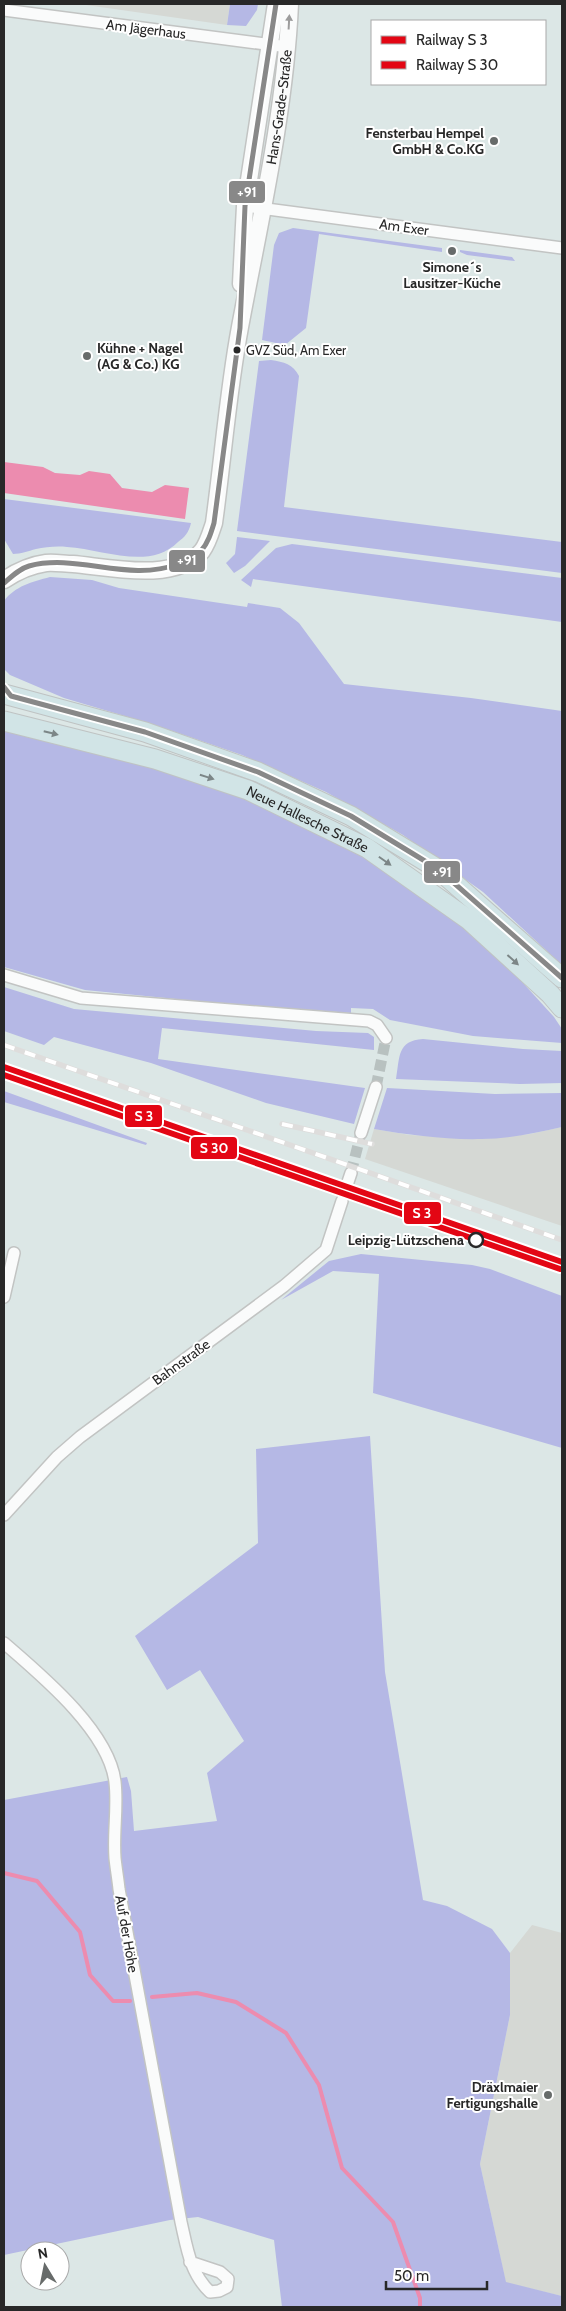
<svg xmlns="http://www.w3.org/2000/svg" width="566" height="2311" font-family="Cabin,sans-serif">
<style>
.industrial{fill:#d5d8d4}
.green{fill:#b5b8e5}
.water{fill:#ec8caf}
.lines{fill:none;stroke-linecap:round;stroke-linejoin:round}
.stream{stroke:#ec8caf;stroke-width:4}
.street-tunnel{stroke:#b8c1c0;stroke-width:11;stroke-dasharray:11 5.5;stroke-linecap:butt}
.street-casing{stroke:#c2c4c3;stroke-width:14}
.secondary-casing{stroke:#c2c4c3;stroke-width:19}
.primary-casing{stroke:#bfc3c3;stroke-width:21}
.street{stroke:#fafbfb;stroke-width:11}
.secondary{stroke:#fafbfb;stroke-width:16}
.primary{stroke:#d1e4e6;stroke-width:19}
.rail-casing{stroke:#dedddc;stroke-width:5.5}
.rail{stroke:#fff;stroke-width:4;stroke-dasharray:11;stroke-linecap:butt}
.bus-1-casing{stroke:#fff;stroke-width:9}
.bus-1{stroke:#888;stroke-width:5}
.rail-1-casing{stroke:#fff;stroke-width:10}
.rail-2-casing{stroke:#fff;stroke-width:10}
.rail-1{stroke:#e30614;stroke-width:6}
.rail-2{stroke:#e30614;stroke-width:6}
.oneway{fill:#9c9c9c}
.oneway2{fill:#7c8687}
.poi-dot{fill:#676b6a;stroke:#fff;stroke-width:2}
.bus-dot{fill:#282828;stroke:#fff;stroke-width:2}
.stop-dot{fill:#fff;stroke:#282828;stroke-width:2.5}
.labels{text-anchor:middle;stroke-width:4;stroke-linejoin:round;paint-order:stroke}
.bus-label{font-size:13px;fill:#282828;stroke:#fff;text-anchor:start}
.street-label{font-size:14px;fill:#282828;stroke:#fff}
.poi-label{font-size:14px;font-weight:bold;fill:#282828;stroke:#fff;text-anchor:end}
.stop-label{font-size:14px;font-weight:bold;fill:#282828;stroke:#fff;text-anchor:end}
.line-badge{stroke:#fff;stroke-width:2}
.badge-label{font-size:14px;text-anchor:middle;font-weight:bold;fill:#fff}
</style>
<rect width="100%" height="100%" fill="#dce7e6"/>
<path class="industrial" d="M79 4H230L227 25Z
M562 1127V1226L365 1159 374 1129 410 1135 482 1139 530 1134Z
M532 1925 562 1933V2296L506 2283 480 2164 510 2015V1953Z"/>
<path class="green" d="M230 4H258L257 10 246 26 227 25Z
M293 228 442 248V252L319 234 306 328 285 345 262 340 274 245 279 233Z
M460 250 512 257 515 261 467 255 460 252Z
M271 360C284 362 293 364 299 376L284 507 562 542V573L237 531 259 361Z
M4 499 191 523C189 532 185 537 178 542 149 571 103 549 67 547 57 546 45 547 36 549 28 551 21 554 13 554L4 539Z
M237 537 270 541 245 566 234 573 226 563 235 554Z
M292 544 562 578V622L253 579 251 587 241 580 276 548Z
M50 577 92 580 119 588 247 607 248 603 280 608 299 623 344 684 471 698 562 711V965L483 892 403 835 326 792 242 755 155 725 64 698 10 675 4 669V601C15 586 32 582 50 577Z
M4 730 116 758 221 786 341 840 431 898 494 951 554 1017 562 1029V1043L473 1036 390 1020 373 1009 351 1008V1013L206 1002 85 990 4 967Z
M4 987 74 1009 316 1031 368 1033 374 1037V1050L162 1028 158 1059 365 1088 354 1124 266 1103 151 1063 54 1037 44 1045 4 1031Z
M423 1039 523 1049 562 1051V1083L520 1084 396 1079C400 1056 397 1041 423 1039Z
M387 1088 495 1094 562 1093V1127C536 1133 509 1139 482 1139 446 1140 409 1135 374 1129Z
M4 1091 147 1143 146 1145 4 1102Z
M361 1254 472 1265 490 1269 562 1296V1448L373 1393 379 1274 333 1271 281 1300 329 1261Z
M370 1436 385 1672 423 1900 447 1906 492 1929 510 1953V2015L480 2164 506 2282 562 2296V2307H282L274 2240 198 2217 170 2220 4 2255V1800L127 1777 131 1791 134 1831 217 1821 207 1773 244 1741 200 1670 167 1690 135 1636 258 1543 256 1449Z"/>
<path class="water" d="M4 462 43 467 55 473 80 475 89 471 110 474 122 488 152 492 165 485 189 488 185 519 4 493Z"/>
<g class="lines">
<path class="stream" d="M4 1873 37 1881 80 1932 90 1975 113 2001H130
M152 1997 197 1993 236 2002 286 2033 319 2085 342 2168 393 2222 420 2298V2307"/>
<path class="street-tunnel" d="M376 1087 386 1038
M351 1173 361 1133
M342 1201 348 1182"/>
<g class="street-casing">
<path id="street" d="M4 10 288 47
M245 206 562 248
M4 975 81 998 369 1021 377 1025 386 1038
M361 1133 376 1087
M348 1182 351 1173
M4 1297 14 1253
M4 1515 57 1457 80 1437 284 1286 326 1250 342 1201
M4 1643C41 1675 109 1731 115 1782 118 1807 113 1833 115 1858 116 1868 118 1879 119 1889L181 2222C187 2248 190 2273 210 2292L219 2291 227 2287 228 2279 220 2272 190 2262"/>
</g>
<g class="secondary-casing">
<g id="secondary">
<path d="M241 284 245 206 276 4"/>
<path id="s1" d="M4 580C16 572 31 565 46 563 54 562 65 564 73 564 108 567 175 583 202 551 208 543 211 532 214 523 223 458 228 391 240 327 260 220 285 113 290 4"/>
</g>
</g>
<g class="primary-casing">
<g id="primary">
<path d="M4 694 145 732 258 772 351 816 438 869 562 978"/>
<path id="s2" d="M4 721 155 759 248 790 367 848 469 920 550 994 562 1008"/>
</g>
</g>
<use href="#street" class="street"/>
<use href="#secondary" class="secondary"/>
<use href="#primary" class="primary"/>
<g class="rail-casing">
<path id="rail" d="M4 1045 562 1240
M282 1124 372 1144"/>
</g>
<use href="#rail" class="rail"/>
<g class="bus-1-casing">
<path id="bus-1" d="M4 583C12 576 19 569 29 566 78 553 128 583 178 564 187 561 195 558 201 551 208 543 211 533 214 523L240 328 245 206 276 4
M4 687 11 696 145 732 258 772 351 816 438 869 562 978"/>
</g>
<use href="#bus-1" class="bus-1"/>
<g class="rail-1-casing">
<path id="rail-1" d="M4 1067 562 1262"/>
</g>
<g class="rail-2-casing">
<path id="rail-2" d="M4 1075 560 1269"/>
</g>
<use href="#rail-1" class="rail-1"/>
<use href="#rail-2" class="rail-2"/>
</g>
<defs><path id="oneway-solid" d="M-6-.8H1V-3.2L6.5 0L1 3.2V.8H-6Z" transform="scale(1.25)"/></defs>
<use class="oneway" href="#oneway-solid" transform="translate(289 22) rotate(-87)"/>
<g class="oneway2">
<use href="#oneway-solid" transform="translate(51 733) rotate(14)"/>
<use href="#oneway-solid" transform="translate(207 777) rotate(18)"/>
<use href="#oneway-solid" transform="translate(385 861) rotate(35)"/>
<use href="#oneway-solid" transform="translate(513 960) rotate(42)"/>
</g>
<g class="poi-dot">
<circle cx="494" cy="141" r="5"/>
<circle cx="452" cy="251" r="5"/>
<circle cx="87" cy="356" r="5"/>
<circle cx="548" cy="2095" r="5"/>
</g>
<circle class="bus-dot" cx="237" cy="350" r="4.5"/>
<circle class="stop-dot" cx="476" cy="1240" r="7"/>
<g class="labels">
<g class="bus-label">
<text x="246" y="355">GVZ Süd, Am Exer</text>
</g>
<g class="street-label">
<text transform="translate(146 29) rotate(7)" y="5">Am Jägerhaus</text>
<text dy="5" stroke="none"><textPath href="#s1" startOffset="659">Hans-Grade-Straße</textPath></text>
<text transform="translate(404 227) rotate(8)" y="5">Am Exer</text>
<text dy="5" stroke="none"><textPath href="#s2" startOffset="320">Neue Hallesche Straße</textPath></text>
<text transform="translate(181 1362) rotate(-36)" y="5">Bahnstraße</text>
<text transform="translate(127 1934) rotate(80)" y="5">Auf der Höhe</text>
</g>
<g class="poi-label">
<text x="484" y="138">Fensterbau Hempel<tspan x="484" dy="16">GmbH &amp; Co.KG</tspan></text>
<text x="452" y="272" text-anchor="middle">Simone´s<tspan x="452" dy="16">Lausitzer-Küche</tspan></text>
<text x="97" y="353" text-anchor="start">Kühne + Nagel<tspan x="97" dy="16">(AG &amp; Co.) KG</tspan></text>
<text x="538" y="2092">Dräxlmaier<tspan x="538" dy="16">Fertigungshalle</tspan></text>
</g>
<g class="stop-label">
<text x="464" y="1245">Leipzig-Lützschena</text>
</g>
</g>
<g class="line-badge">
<rect x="228" y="180" width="38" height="24" rx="5" fill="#888"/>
<rect x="168" y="549" width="38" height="24" rx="5" fill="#888"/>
<rect x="423" y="860" width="38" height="24" rx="5" fill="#888"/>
<rect x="124" y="1104" width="39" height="24" rx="5" fill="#e30614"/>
<rect x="190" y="1136" width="48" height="24" rx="5" fill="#e30614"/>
<rect x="403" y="1201" width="39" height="24" rx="5" fill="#e30614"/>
</g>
<g class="badge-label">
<text x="247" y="197">+91</text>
<text x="187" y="565">+91</text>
<text x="442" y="877">+91</text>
<text x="144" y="1121">S 3</text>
<text x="214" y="1153">S 30</text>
<text x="422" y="1218">S 3</text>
</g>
<rect width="566" height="2311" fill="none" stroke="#282828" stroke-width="10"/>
<rect x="371" y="20" width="175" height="65" fill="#ffffff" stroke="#a9a9a9"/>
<rect x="381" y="36" width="25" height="8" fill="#e30614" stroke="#a9a9a9"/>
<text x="416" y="45" font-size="15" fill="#282828">Railway S 3</text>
<rect x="381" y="61" width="25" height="8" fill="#e30614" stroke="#a9a9a9"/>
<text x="416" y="70" font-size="15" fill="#282828">Railway S 30</text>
<g transform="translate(45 2266) rotate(350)"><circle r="24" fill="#ffffff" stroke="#a9a9a9"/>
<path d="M0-4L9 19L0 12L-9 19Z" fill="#676b6a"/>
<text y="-8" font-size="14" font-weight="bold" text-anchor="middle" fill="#282828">N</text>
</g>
<path d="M386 2281v8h101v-8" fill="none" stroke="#282828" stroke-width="2.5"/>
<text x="394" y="2281" font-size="15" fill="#282828" stroke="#ffffff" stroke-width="4" paint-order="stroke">50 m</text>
</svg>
